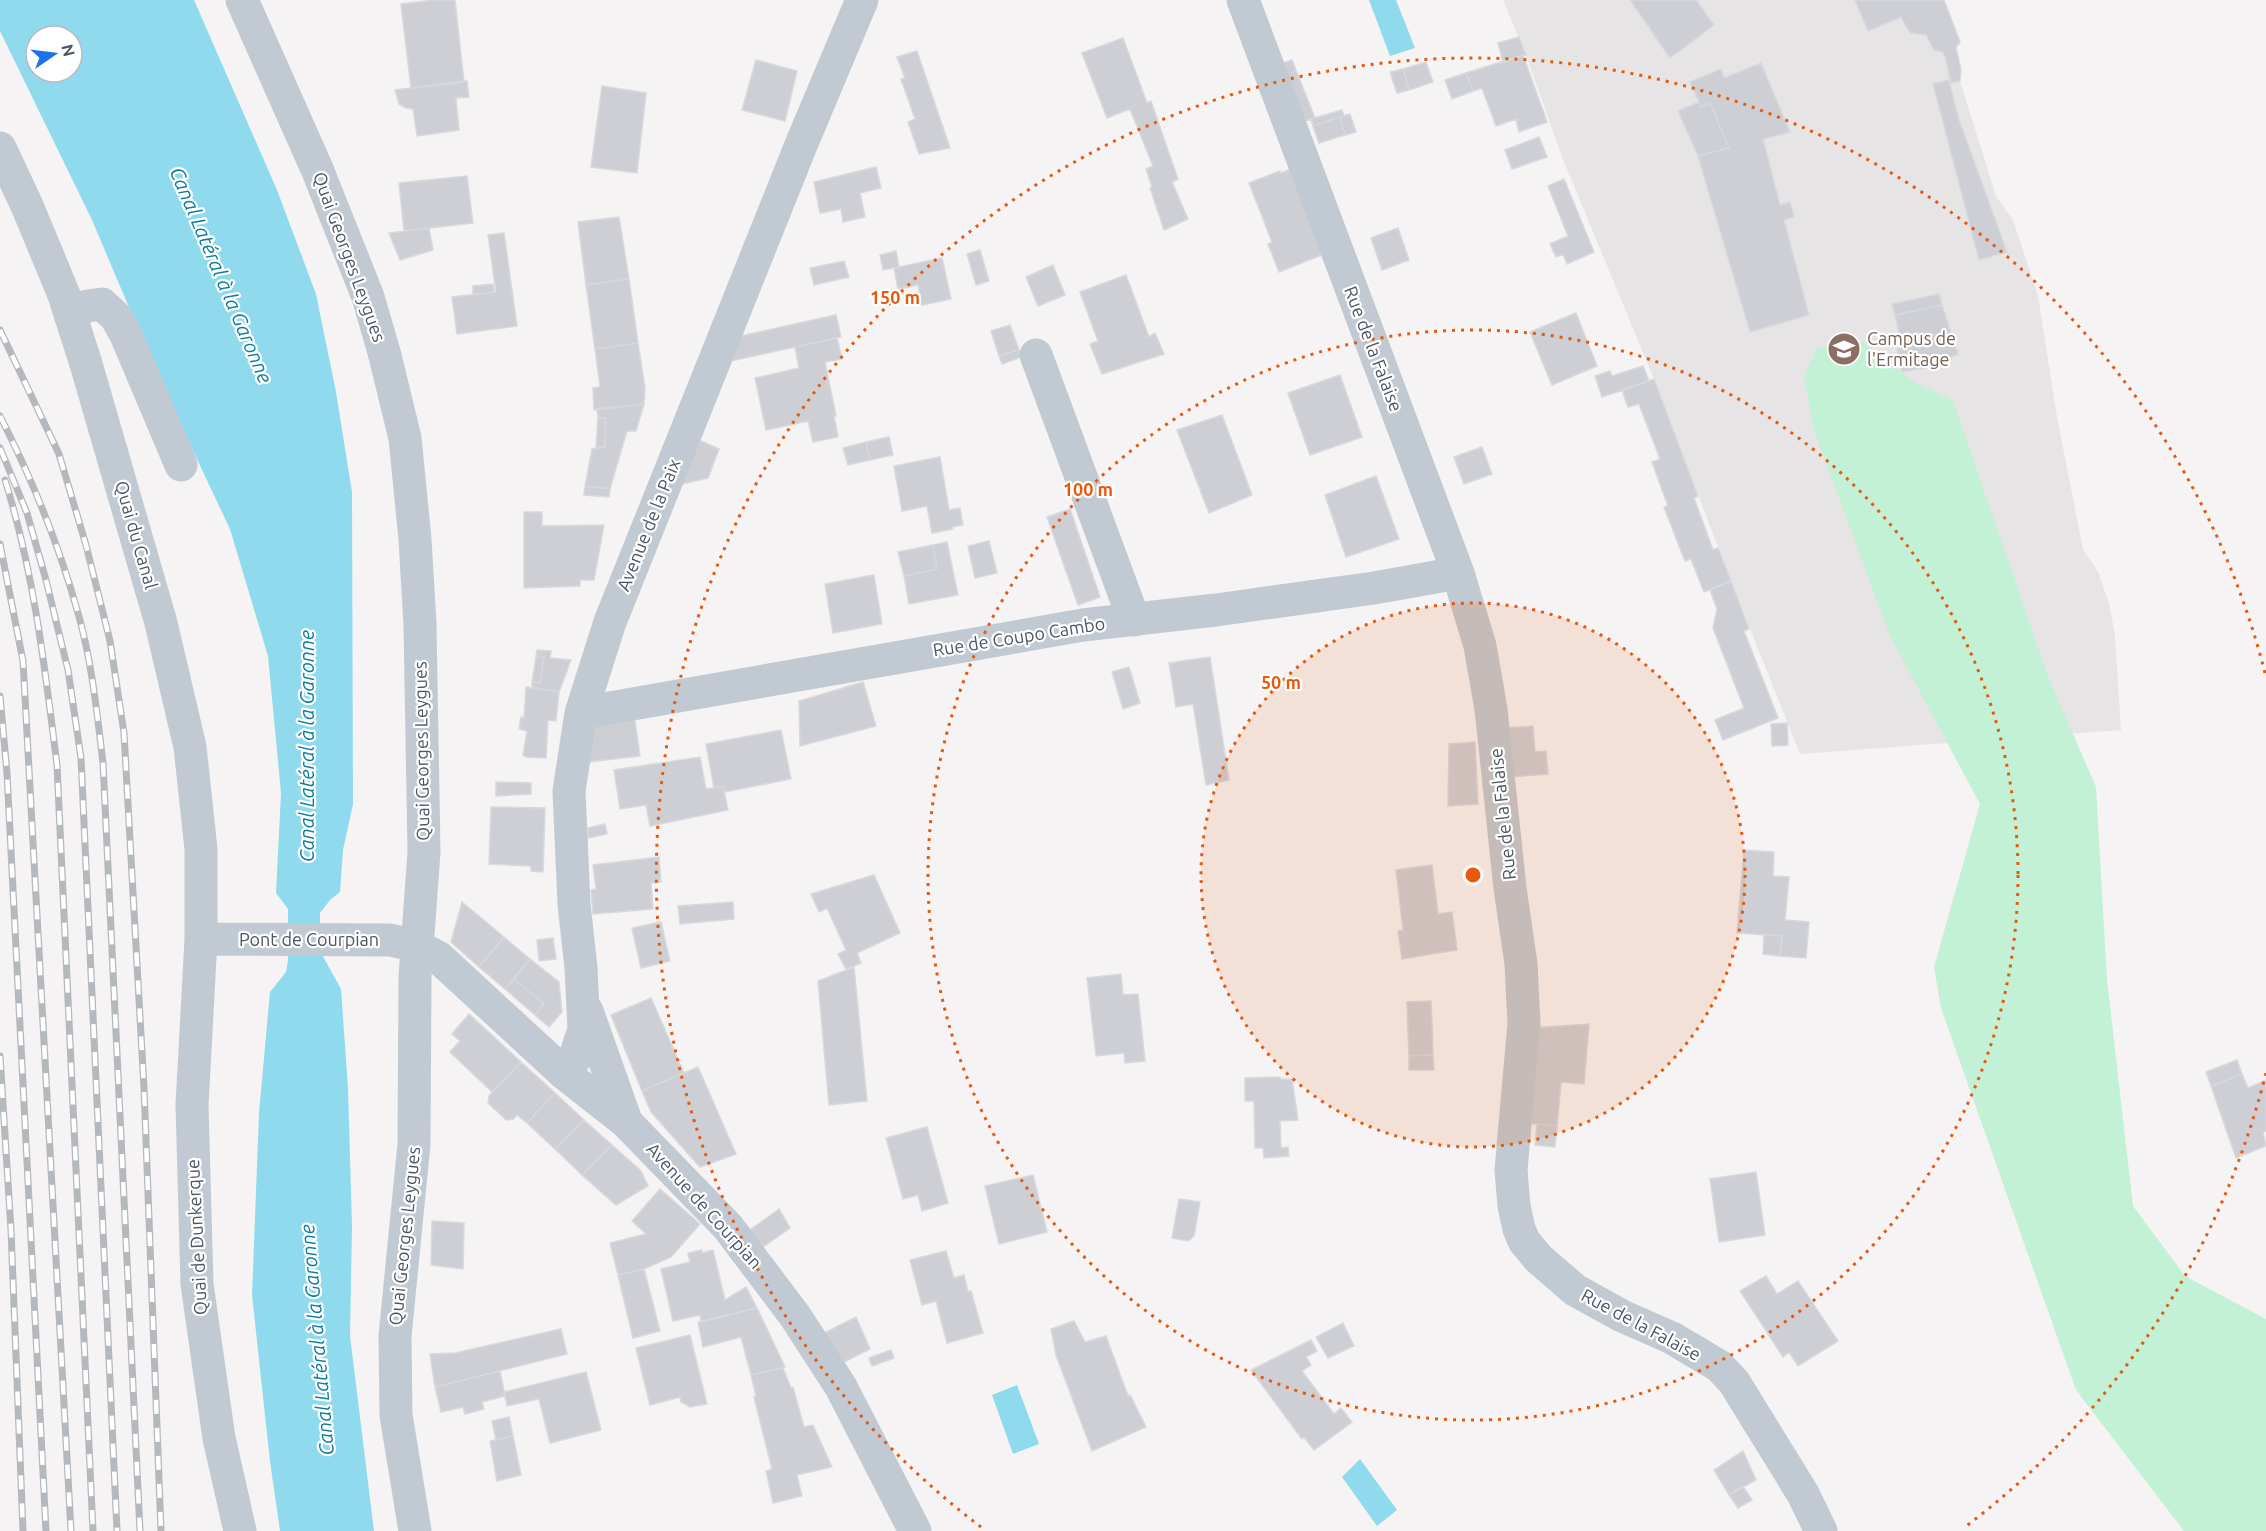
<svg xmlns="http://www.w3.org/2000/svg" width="2266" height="1531" font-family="Ubuntu,sans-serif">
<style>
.education{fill:#e6e4e5}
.green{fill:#c3f1d5}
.water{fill:#90daee;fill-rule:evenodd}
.building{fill:#cdcfd5;stroke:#d7d9de;stroke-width:1.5}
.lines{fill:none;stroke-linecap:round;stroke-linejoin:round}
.minor{stroke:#c1cad2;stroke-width:33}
.rail-casing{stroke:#b5b8bd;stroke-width:7}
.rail{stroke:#fff;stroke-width:4.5;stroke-dasharray:14;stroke-linecap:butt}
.ring{fill:none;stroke:#e8590c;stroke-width:3;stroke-dasharray:3 6}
.labels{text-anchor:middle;stroke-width:4.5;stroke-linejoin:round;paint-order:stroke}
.street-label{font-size:18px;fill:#4a5661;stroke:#fff}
.education-label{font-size:18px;fill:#785e54;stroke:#fff;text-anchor:start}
.water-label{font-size:20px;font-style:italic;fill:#0c7c9b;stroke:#fff}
.centre{fill:#e8590c;stroke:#fff;stroke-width:3}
.ring-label{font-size:18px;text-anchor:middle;font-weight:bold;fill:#e8590c;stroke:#fff;stroke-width:4.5;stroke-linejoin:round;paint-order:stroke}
</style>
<rect width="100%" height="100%" fill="#f5f3f3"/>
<path class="education" d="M1503 0H1944L1960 42 1956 47 1961 70 1960 81 1996 196 2013 220 2038 296 2057 417 2083 549 2098 572 2109 603 2115 636 2121 730 1800 754 1731 581 1654 379 1562 157 1526 55Z"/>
<path class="green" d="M1862 342 1914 382 1953 400 2047 674 2096 787 2107 980 2133 1206 2185 1276 2266 1319V1531H2184L2076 1390 1941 1008 1934 967 1980 804 1889 634 1813 427 1804 376 1817 348Z"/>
<path class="water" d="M0 0H194L277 190 316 294 336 392 352 492 353 804 343 850 340 892 330 900 320 913V951L341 989 348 1088 352 1226 350 1336 374 1531H280L270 1461 252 1295 259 1113 270 992 286 972 288 960V909L276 893 281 793 268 656 230 529 161 383 92 220 0 31ZM36 36H72V72H36Z
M1369 0H1396L1415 48 1390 56Z
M1017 1385 1039 1444 1013 1454 992 1395Z
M1360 1459 1397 1510 1377 1526 1342 1477Z"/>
<path class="building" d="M434 0H455L464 82 411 88 401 4Z
M1630 0H1696L1714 25 1670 58Z
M1855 0H1944L1960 42 1956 47 1961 70 1960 81 1951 83 1945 56 1942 52 1934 50 1926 35 1910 33 1901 17 1868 31Z
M1519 37 1526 55 1503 62 1498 43Z
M1123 38 1147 103 1151 101 1178 179 1172 182 1188 219 1164 230 1150 188 1152 187 1146 169 1153 166 1130 109 1107 118 1082 53Z
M917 51 950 148 919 154 908 122 915 119 901 79 905 78 897 57Z
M1523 55 1547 122 1519 132 1516 119 1496 126 1482 88 1473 91 1466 73Z
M756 60 797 71 785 121 742 110Z
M1292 60 1315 118 1294 124 1272 67Z
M1426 62 1433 82 1409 90 1403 69Z
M1761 63 1790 132 1763 139 1780 205 1790 202 1794 217 1784 220 1809 315 1750 332 1698 156 1729 148 1710 103 1701 107 1690 82 1721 69 1724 78Z
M1403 69 1409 90 1397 93 1390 72Z
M1466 73 1473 91 1452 99 1445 80Z
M1949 80 1958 117 2007 252 1979 260 1933 84Z
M467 81 469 97 456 98 459 130 417 136 413 109 406 108 399 104 395 90Z
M602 86 646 93 637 173 591 167Z
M1699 102 1701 107 1710 103 1729 148 1698 156 1678 111Z
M1342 110 1344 116 1350 114 1356 132 1345 135 1340 117 1313 126 1311 119Z
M1340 117 1345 135 1319 143 1313 126Z
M1539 137 1547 157 1512 169 1505 150Z
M876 167 881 188 860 193 865 217 843 222 841 209 820 213 814 182Z
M1291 169 1324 254 1279 272 1268 244 1272 242 1249 183 1277 172 1280 171 1281 173Z
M467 176 473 223 404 231 399 183Z
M1564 179 1594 252 1567 264 1563 254 1556 257 1550 244 1568 236 1548 186Z
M619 217 629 279 586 285 578 222Z
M429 228 433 250 400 260 389 233Z
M1398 228 1409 260 1382 270 1371 238Z
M504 233 517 326 457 334 452 297 496 292 488 235Z
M980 250 989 281 976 285 967 254Z
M896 251 899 267 883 270 880 255Z
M942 258 951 299 922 305 918 285 898 289 894 268Z
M844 261 849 277 814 285 810 268Z
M1053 265 1065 295 1038 306 1026 277Z
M1126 275 1149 337 1155 333 1164 354 1102 374 1090 344 1098 341 1080 292Z
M629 279 638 343 595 349 586 285Z
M493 284 494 292 473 295V286Z
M1939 294 1942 305 1895 315 1892 304Z
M1942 305 1958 354 1930 367 1902 372 1897 349 1902 348 1895 315Z
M1576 313 1597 366 1552 385 1530 332Z
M836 315 841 337 731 361 741 336Z
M1010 325 1019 350 999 356 991 331Z
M837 338 842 359 825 362 836 416H834L838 437 813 442 808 421 766 430 755 378 799 368 795 347Z
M638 343 645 388 644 404 594 410 593 388 600 387 595 349Z
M1019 350 1021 357 1002 364 999 356Z
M1643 366 1649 381 1602 397 1595 376 1610 371 1612 376Z
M1340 375 1362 437 1310 455 1288 393Z
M1654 379 1698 496 1694 498 1713 550 1718 548 1731 581 1704 592 1691 559 1685 561 1664 507 1668 506 1652 462 1660 459 1639 404 1628 407 1622 390Z
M644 404 636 431H627L610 489 585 486 592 449 605 447V418H598L597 409Z
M1222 415 1252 495 1209 513 1177 430Z
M598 418H605V447L596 448Z
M889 437 893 455 870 460 866 442Z
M699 440 719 449 708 478 682 484Z
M866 442 870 460 848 465 843 448Z
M1482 447 1492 474 1464 484 1454 457Z
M940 457 949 510 960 508 963 525 952 527 953 529 932 533 927 506 902 511 894 466Z
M1376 476 1399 539 1346 557 1325 495Z
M585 486 610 489 609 497 584 495Z
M1070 509 1100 597 1078 605 1047 517Z
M524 512H542V526L604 525 594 580H580V586L524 588Z
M989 541 997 573 975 578 968 546Z
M947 542 958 595 909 604 904 576 937 569 933 545Z
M933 545 937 569 904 576 898 552Z
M874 575 882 624 833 633 825 584Z
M1731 581 1749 629 1744 631 1778 718 1723 740 1715 720 1744 708 1713 628 1717 609 1710 590Z
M537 650 551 651 550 658 571 660 559 692 532 688V682L540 683 544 657H536Z
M536 657H544L540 683 532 682Z
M1210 657 1229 780 1206 785 1193 704 1176 707 1169 663Z
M1129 667 1140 703 1123 709 1112 672Z
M863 682 876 726 800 746 799 701Z
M526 687 559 692 556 721 548 720 546 758 526 757 523 755 527 731 519 729 521 717 524 718Z
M634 714 640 756 589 762 596 720Z
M1787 723 1788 745 1772 746 1771 724Z
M1533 726 1535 752 1546 751 1548 774 1509 777 1505 728Z
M781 730 791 779 724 792 723 786 714 788 706 744Z
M1475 742 1478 804 1448 806 1449 744Z
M700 757 706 789 723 786 728 810 650 826 646 805 620 809 614 770Z
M496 782 531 783V794L496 796Z
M491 807 545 808 543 872 531 871V866L489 864Z
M605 824 607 834 588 838V828Z
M1744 850 1774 852 1773 876 1789 877 1785 920 1809 922 1806 958 1780 956 1782 936 1737 933Z
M659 857 661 882 651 883 653 909 593 914 591 890 596 889 593 865Z
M1432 865 1438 914 1452 912 1457 950 1402 959 1398 931 1403 930 1396 870Z
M874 875 900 933 857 953 861 963 846 969 838 954 846 950 827 908 819 912 811 894Z
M462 902 504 937 479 967 451 942Z
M733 902 734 919 680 924 678 906Z
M661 922 670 961 641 968 632 928Z
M1764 935 1782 936 1780 956 1763 954Z
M504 937 530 959 505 989 479 967Z
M553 938 556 959 539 961 537 940Z
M530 959 559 982 562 1012 549 1027 535 1015 544 1004 514 979Z
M854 967 867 1101 829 1105 818 981Z
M1121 974 1123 995 1138 994 1145 1061 1125 1063 1124 1053 1096 1056 1087 978Z
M514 979 544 1004 535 1015 505 989Z
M651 998 684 1073 642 1091 611 1015Z
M1431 1001 1433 1055 1409 1056 1407 1002Z
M469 1014 521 1062 492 1092 450 1052 460 1041 452 1034Z
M1589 1024 1584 1084 1561 1082 1557 1126 1525 1123 1533 1028Z
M1433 1055 1434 1070H1409V1056Z
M2237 1060 2242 1074 2211 1086 2206 1072Z
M521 1062 555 1093 527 1123 517 1115 513 1119 506 1120 488 1103 489 1096Z
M698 1067 736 1154 700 1167 651 1112 642 1091Z
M2242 1074 2248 1088 2266 1080V1131L2263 1132 2266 1146 2236 1158 2211 1086Z
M1280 1077 1281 1079H1292L1298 1120 1280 1121 1281 1148 1288 1147 1289 1156 1264 1158 1263 1148H1255L1254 1101H1245V1078Z
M555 1093 584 1120 555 1149 527 1123Z
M584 1120 612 1145 582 1175 555 1149Z
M1537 1124 1557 1126 1555 1147 1535 1145Z
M927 1127 948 1203 922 1211 918 1195 903 1199 886 1138Z
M612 1145 641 1171 648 1186 616 1205 582 1175Z
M1756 1172 1765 1235 1719 1242 1710 1179Z
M1033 1175 1047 1232 999 1244 985 1186Z
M660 1189 700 1224 671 1257 644 1269 618 1275 610 1243 646 1234 632 1221Z
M1179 1199 1200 1202 1194 1236 1188 1241 1172 1238Z
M779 1209 790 1228 763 1247 750 1230Z
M432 1221 464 1223 463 1269 431 1265Z
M702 1250V1253L713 1250 725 1300 746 1287 757 1308 701 1322 700 1315 673 1321 661 1269 690 1262 688 1253Z
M946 1251 954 1278 964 1275 968 1292 971 1291 983 1333 947 1343 936 1301 922 1305 910 1260Z
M644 1269 660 1331 633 1338 618 1275Z
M1766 1276 1777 1294 1798 1281 1838 1341 1798 1366 1789 1352 1783 1357 1740 1291Z
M757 1308 785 1367 751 1375 741 1337 703 1347 698 1322Z
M856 1317 870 1349 844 1362 824 1333Z
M1074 1321 1085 1342 1106 1336 1128 1396 1130 1395 1146 1427 1092 1451 1056 1355 1051 1329Z
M1343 1323 1354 1346 1328 1358 1316 1337Z
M561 1329 567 1354 435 1387 430 1354 455 1353Z
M690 1335 707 1404 690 1407 681 1402 680 1397 650 1405 636 1348Z
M1311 1340 1317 1351 1306 1357 1311 1365 1302 1371 1334 1414 1341 1408 1352 1422 1314 1450 1304 1437 1302 1439 1251 1370Z
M891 1350 894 1358 872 1366 869 1358Z
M783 1368 791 1388 793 1387 804 1427 813 1425 832 1467 797 1475 802 1496 773 1503 766 1471 772 1469 754 1397 756 1396 751 1375Z
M500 1371 505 1396 482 1402 484 1409 465 1414 463 1407 441 1412 435 1387Z
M586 1372 601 1430 550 1443 539 1399 507 1406 504 1392Z
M509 1417 513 1436 496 1440 492 1421Z
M513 1436 521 1475 497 1481 490 1441Z
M1743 1451 1756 1480 1729 1495 1714 1470Z
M1743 1486 1752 1500 1738 1508 1729 1495Z"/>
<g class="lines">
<path class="minor" d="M242 0 317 169 368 297 384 352 405 438 415 539 420 625 424 852 415 976 414 1144 395 1336 396 1415 415 1531
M1243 0 1458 573 1480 646 1491 709 1510 888 1521 964 1524 1023 1511 1170 1514 1206 1519 1229 1524 1241 1539 1259 1575 1290 1622 1316 1672 1338 1719 1366 1734 1382 1803 1494 1821 1531
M0 148 28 208 64 295 86 364 161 623 190 747 201 849V939L192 1105 197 1284 219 1438 240 1531
M70 315 87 306 102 304 116 317 126 335 181 465
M1036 355 1134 620
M581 713 1083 625 1216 610 1374 588 1458 573
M201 939 390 940 417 946 438 957 565 1074 626 1122 728 1227 795 1316 841 1387 915 1531
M587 1011 626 1121
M565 1074 574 1060 584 1029 581 968 574 904 569 791 581 713 610 622 801 145 862 0"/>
<g class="rail-casing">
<path id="rail" d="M0 330 59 454 86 545 110 641 124 733 144 1088 161 1531
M0 416C32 479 59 545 78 613 92 662 97 713 103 763L140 1531
M0 448 27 513 46 580 68 670 81 758 117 1531
M5 480C34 572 45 669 57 765L93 1531
M0 544 23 661 71 1531
M0 696 7 773 46 1531
M0 1056 11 1230 23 1531"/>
</g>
<use href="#rail" class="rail"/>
</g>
<circle cx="1473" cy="875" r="272" fill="#e8590c" fill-opacity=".12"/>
<g class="ring">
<circle cx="1473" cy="875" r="272"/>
<circle cx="1473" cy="875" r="545"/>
<path d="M2266 1073A817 817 0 0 1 1965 1527M981 1527A817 817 0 1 1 2266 677"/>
</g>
<defs>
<g id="university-disc" transform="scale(1.725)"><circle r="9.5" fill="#8d6e63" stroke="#fff"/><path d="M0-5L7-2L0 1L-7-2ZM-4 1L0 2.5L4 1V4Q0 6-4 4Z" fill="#fff"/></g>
</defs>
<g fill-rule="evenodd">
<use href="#university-disc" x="1844" y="349"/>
</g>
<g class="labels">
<g class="street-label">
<text transform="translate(349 257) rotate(70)" y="6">Quai Georges Leygues</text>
<text transform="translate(1373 349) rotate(69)" y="6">Rue de la Falaise</text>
<text transform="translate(649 525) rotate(-68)" y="6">Avenue de la Paix</text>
<text transform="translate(136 535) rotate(74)" y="6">Quai du Canal</text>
<text transform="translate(1019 637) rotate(-9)" y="6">Rue de Coupo Cambo</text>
<text transform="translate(422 751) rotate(-91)" y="6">Quai Georges Leygues</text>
<text transform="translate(1503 814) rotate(-96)" y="6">Rue de la Falaise</text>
<text x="309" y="946">Pont de Courpian</text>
<text transform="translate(704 1206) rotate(48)" y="6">Avenue de Courpian</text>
<text transform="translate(405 1236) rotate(-84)" y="6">Quai Georges Leygues</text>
<text transform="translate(197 1237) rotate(-93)" y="6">Quai de Dunkerque</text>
<text transform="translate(1641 1325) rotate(28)" y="6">Rue de la Falaise</text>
</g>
<g class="education-label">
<text x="1867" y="345">Campus de<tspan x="1867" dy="21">l'Ermitage</tspan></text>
</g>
<g class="water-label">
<text transform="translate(221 275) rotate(67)" y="7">Canal Latéral à la Garonne</text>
<text transform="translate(307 746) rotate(-90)" y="7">Canal Latéral à la Garonne</text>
<text transform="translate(317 1340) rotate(-95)" y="7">Canal Latéral à la Garonne</text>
</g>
</g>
<circle cx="1473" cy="875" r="9" class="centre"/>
<g class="ring-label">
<text x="895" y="304">150 m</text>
<text x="1088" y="496">100 m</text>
<text x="1281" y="689">50 m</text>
</g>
<g transform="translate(54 54) rotate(76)"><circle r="28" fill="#ffffff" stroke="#b7bbc0" stroke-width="1.5"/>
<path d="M0-4.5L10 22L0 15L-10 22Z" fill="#1a73e8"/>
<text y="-9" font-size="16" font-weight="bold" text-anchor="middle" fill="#4a5661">N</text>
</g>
</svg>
